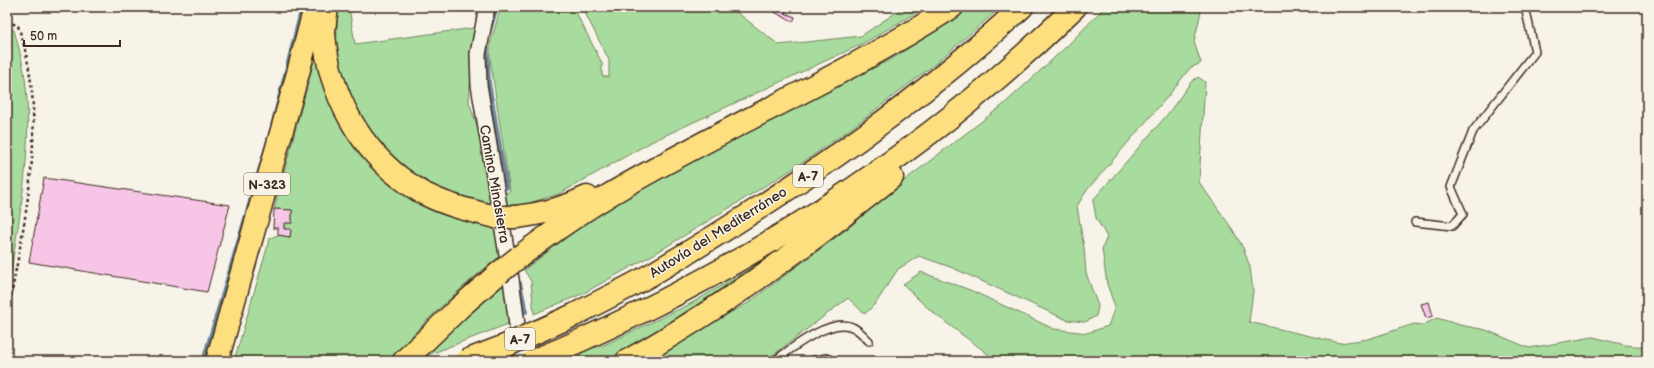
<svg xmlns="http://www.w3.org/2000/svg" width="1654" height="368" font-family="'Balsamiq Sans',sans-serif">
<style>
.green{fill:#a8dc9e;stroke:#72835e}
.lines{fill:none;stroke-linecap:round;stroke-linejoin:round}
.stream{stroke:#6d8599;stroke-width:4}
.building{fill:#f7c6e7;stroke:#3b2a1e}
.lane-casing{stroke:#3b2a1e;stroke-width:10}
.street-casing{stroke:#3b2a1e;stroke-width:18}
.highway-casing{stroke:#3b2a1e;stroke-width:25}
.path{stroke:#3b2a1e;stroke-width:2.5;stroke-dasharray:3 3;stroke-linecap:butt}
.lane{stroke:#f7f3e8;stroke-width:7}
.street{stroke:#f7f3e8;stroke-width:15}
.highway{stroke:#fedf80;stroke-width:22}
.highway-bridge-casing{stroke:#3b2a1e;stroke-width:25;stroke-linecap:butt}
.highway-bridge{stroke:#fedf80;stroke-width:22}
.labels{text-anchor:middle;stroke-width:3;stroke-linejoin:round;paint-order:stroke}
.shield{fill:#f7f3e8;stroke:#73665b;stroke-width:1}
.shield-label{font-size:13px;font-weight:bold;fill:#3b2a1e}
.street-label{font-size:14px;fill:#3b2a1e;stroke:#f7f3e8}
</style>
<rect width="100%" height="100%" fill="#f7f3e8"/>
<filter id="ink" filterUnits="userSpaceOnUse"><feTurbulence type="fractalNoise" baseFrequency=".025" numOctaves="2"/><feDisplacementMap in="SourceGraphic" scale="8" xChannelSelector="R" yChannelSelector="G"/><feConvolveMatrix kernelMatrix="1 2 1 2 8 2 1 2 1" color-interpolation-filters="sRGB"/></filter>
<g filter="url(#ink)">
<path class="green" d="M338 7H349L355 44 474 28 469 102 481 137 495 207 437 191 411 174 384 149 362 122 348 96 336 51Z
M501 7H573L602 63V76L609 77V60L582 7H730L779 45 861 36 904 7H926L862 44 653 141 559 194 525 204 505 207 504 193 510 192 490 58V44Z
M970 7H1001L935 64 853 127 799 165 656 253 582 294 534 314 531 281 524 270 585 223 637 191 675 170 895 57Z
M1105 7H1202L1194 42 1201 63 1190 68 1169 95 1087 190 1077 206 1084 248 1086 273 1098 306 1096 316 1085 322 1067 320 953 268 919 256 898 269 876 303 865 314 848 298 765 361H651L703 328 748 303 851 226 884 196 1003 105 1067 46Z
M8 29 14 30C18 45 23 62 25 78 34 151 18 224 7 296Z
M317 50 323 80 435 209 452 217 497 226 499 257C460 288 422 322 390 361H234L270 238 278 235 290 237 291 230 284 229V223H292V210L274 209Z
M1198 77 1205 82 1199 182 1233 230 1243 248 1250 267 1253 291 1249 322 1340 343 1368 339 1414 324 1423 325 1437 318 1460 325 1486 330 1529 348 1593 337 1625 345 1647 347V361H995C981 347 967 339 952 327 934 314 918 300 903 284L921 272 970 290 1054 329 1087 333 1108 326 1115 307 1107 284 1102 249 1107 237 1096 218 1093 200 1167 115 1191 82Z
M794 243 709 305 607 361H553L582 350 602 346 690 304Z
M507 275 508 324 415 360Z"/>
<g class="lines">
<path class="stream" d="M489 34 497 7
M487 46 489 83 507 188
M520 283 526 312
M203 361 271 130 302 7"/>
</g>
<path class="building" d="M765 7H784L787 9 785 13 795 17 793 22Z
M44 178 230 205 207 292 29 262Z
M274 209 292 210V223H284V229H291L290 237 278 235V228H273Z
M1429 302 1433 316 1426 318 1421 304Z"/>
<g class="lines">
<g class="lane-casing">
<path id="lane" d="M1415 222 1452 226 1463 214 1451 187 1473 131 1535 52 1525 7
M777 361V359C793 347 832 317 852 327 858 329 864 336 869 341
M812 361 826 358 835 361"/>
</g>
<g class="street-casing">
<path id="street" d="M487 7 478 54 479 85 511 279 517 325 524 361"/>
</g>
<g class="highway-casing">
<path id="highway" d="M327 7C326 16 324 26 324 34 329 93 360 151 409 184 414 187 420 192 427 195 449 206 472 211 496 217
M516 217C542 214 563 209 587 197
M519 257C547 236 576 215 606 197 719 129 841 79 952 7
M574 315C600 301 626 289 652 274 783 197 910 110 1022 7
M217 361 298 73 315 7
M404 361 460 307 499 273
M533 361C733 278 920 159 1075 7
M627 361C721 309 808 245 892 177"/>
</g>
<path class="path" d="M7 8V7
M7 21 18 26C51 120 23 225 7 319"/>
<use href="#lane" class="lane"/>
<use href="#street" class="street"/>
<use href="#highway" class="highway"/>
<g class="highway-bridge-casing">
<path id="highway-bridge" d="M496 217H516
M499 273 519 257
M466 361 505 346 574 315"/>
</g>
<use href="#highway-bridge" class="highway-bridge"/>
</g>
</g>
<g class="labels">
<g class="shield">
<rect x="793" y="165" width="30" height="22" rx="3"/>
<rect x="244" y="173" width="46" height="22" rx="3"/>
<rect x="505" y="328" width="30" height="22" rx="3"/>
</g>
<g class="shield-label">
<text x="808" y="181">A-7</text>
<text x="267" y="189">N-323</text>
<text x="520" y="344">A-7</text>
</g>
<g class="street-label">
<text transform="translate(495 184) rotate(80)" y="5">Camino Minasierra</text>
<text transform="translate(718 232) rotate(-32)" y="5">Autovía del Mediterráneo</text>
</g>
</g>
<rect width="1654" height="368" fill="none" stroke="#f7f3e8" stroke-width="24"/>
<rect x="12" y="12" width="1630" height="344" fill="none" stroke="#3b2a1e" stroke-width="1.5" filter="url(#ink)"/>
<path d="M24 40v6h96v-6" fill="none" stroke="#3b2a1e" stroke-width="2"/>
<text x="30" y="40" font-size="12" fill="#3b2a1e" stroke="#f7f3e8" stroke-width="3" paint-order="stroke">50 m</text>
</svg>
